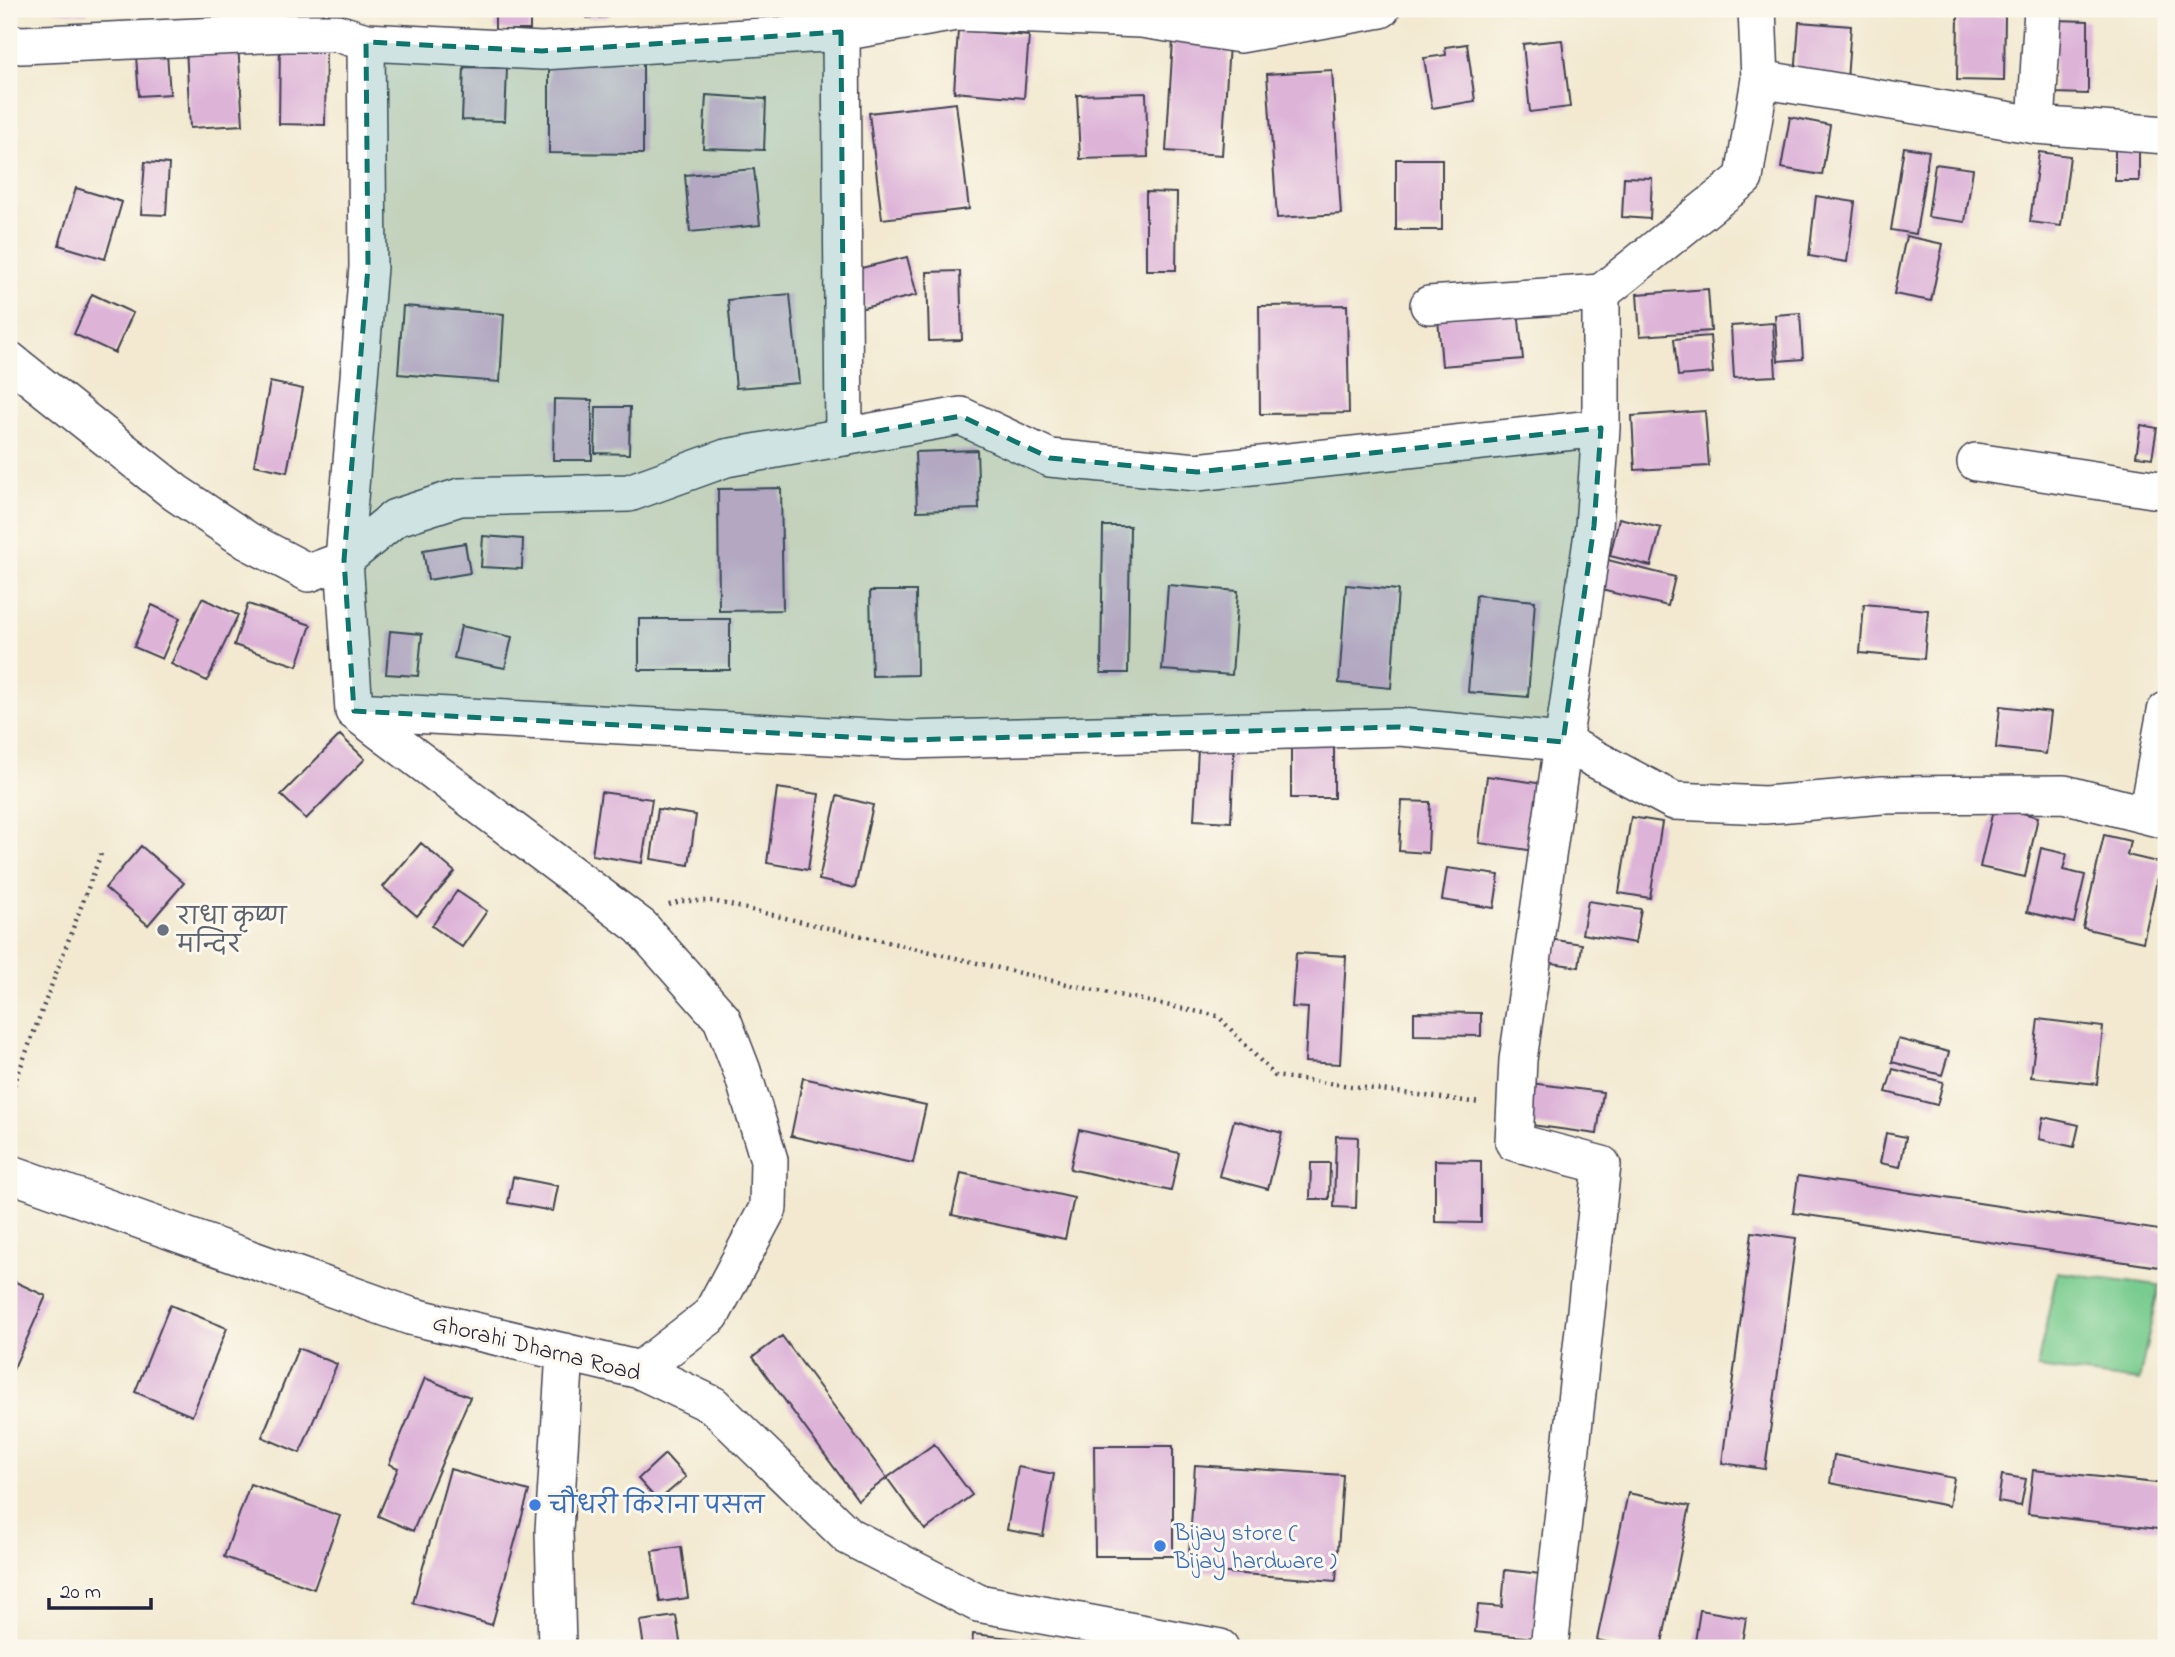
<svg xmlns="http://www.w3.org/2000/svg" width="2175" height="1657" font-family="'Indie Flower','Playpen Sans Deva',sans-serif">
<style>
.green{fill:#79cc8f;stroke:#4e7765;stroke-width:2}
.building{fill:#ddb3d8}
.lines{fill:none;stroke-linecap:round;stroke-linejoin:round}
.minor-casing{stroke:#414051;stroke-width:40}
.path{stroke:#414051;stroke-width:4.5;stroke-dasharray:2 5;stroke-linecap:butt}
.minor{stroke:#fff;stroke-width:37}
.marked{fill:#0f766e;fill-opacity:0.2;stroke:#0f766e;stroke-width:5;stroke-dasharray:14 9;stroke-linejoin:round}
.worship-dot{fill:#6b7280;stroke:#fbf7ec;stroke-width:2.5}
.shop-dot{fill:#3f7fe0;stroke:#fbf7ec;stroke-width:2.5}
.labels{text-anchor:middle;stroke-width:6;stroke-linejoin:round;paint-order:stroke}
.worship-label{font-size:24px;fill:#5b616d;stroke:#fbf7ec;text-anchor:start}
.street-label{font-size:24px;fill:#22223b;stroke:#fbf7ec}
.shop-label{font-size:24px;fill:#366cbe;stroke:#fbf7ec;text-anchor:start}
</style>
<rect width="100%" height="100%" fill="#fbf7ec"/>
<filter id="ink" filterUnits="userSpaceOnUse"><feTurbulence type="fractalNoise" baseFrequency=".0143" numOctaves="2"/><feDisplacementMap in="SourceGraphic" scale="14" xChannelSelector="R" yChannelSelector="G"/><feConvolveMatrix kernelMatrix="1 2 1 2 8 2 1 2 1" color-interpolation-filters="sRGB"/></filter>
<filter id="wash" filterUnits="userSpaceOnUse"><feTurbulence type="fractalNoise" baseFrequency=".00686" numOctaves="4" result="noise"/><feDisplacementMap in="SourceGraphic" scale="28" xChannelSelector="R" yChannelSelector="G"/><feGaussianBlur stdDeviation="1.57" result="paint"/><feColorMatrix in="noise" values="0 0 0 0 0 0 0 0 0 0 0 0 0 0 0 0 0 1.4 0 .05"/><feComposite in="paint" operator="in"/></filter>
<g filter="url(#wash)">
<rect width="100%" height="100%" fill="#f2e9d0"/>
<path class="green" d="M2057 1272 2159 1285 2139 1381 2037 1368Z"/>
<g id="blocks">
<path class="building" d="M56 9H87V14L55 11Z
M237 9H272V20L237 19Z
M495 9H530V30H495Z
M556 9H578V13H556Z
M586 9H607L608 17 587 18Z
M1958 15 2005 16 2004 81 1957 80Z
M2055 20 2088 21V94L2054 93Z
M1799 22 1851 26 1847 80 1795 77Z
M958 30 1029 36 1024 98 954 92Z
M1173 40 1229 44 1222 155 1166 151Z
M1562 40 1570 107 1530 112 1523 44Z
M280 41 326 42 325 125 279 124Z
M238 43 243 125 190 128 186 46Z
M1467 44 1475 101 1432 108 1424 58 1446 55 1445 47Z
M167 54 170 94 139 96 136 56Z
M549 61 643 62V154L549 153Z
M464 67 507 68 505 121 462 120Z
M1332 70 1341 214 1277 218 1267 74Z
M1146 93 1148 157 1080 159 1077 95Z
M706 95 766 99 764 150 703 148Z
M956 103 969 209 882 219 869 113Z
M1790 117 1830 125 1822 175 1781 168Z
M2115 144H2139V181H2115Z
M1904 147 1929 151 1916 234 1891 230Z
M2039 152 2070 156 2061 226 2030 222Z
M1396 159H1442V230H1396Z
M145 162 169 164 166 215 141 214Z
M1935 164 1973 169 1965 222 1928 217Z
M754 169 760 225 690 232 685 175Z
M1624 177 1652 178 1650 219 1622 217Z
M76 188 122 202 105 259 59 245Z
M1146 192 1177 193 1176 270H1146Z
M1816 196 1855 202 1847 262 1809 256Z
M1906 236 1943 244 1931 301 1894 294Z
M907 257 917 295 859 309 849 271Z
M960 271 962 340 929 341 927 272Z
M1708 289 1711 331 1640 336 1637 294Z
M92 294 133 313 115 353 74 334Z
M790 294 799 383 736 388 728 300Z
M1347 305 1349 413 1260 414 1259 306Z
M403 306 504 314 500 382 398 374Z
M1518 310 1523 359 1442 366 1438 318Z
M1800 313 1803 359 1778 361 1775 315Z
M1773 323 1776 376 1734 378 1731 326Z
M1710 336 1713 373 1678 376 1674 339Z
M270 382 303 389 287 472 254 465Z
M554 399 592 400V460H553Z
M596 407H630L629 454 595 453Z
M1705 411 1709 466 1635 470 1632 416Z
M2141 425 2157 428 2152 458 2136 456Z
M2165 446H2166V470L2161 469Z
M977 450 979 509 917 511 915 452Z
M781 488 783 610 719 611 718 489Z
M1619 518 1661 528 1651 566 1610 556Z
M1103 526H1130L1128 673H1101Z
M483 536 523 539 522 569 481 567Z
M465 543 470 573 428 580 423 550Z
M1604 559 1675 577 1668 606 1597 589Z
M1168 585 1238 591 1232 675 1162 670Z
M1346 585 1398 590 1391 688 1339 683Z
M870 591H916L917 675 872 676Z
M1476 595 1535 601 1528 697 1468 692Z
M202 598 238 615 207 681 171 664Z
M248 604 311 625 297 666 234 645Z
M1864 604 1928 610 1924 659 1860 653Z
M152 605 180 618 162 659 134 647Z
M639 619H730V670H639Z
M461 626 512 637 505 668 454 658Z
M390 631 422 634 418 676 386 674Z
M2000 706 2051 712 2046 754 1996 748Z
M1291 720H1334V798H1291Z
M1199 732 1235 733 1231 822 1194 820Z
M340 735 365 759 306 819 281 795Z
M1487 776 1544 784 1535 851 1479 843Z
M777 788 819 794 808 870 767 863Z
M601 792 652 799 642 863 592 855Z
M837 796 873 805 855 888 819 880Z
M1402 801 1430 802 1428 853 1399 851Z
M1994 806 2038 817 2025 877 1980 867Z
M658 809 696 815 689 865 651 859Z
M1631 817 1662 822 1650 898 1619 893Z
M2104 835 2130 841 2127 855 2161 863 2143 942 2083 928Z
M421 843 455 872 417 916 383 887Z
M141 846 184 883 148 925 105 888Z
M2041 848 2067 854 2063 870 2085 875 2074 923 2027 912Z
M1447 868 1499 875 1494 908 1442 900Z
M457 891 487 911 462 947 432 926Z
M1588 901 1641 909 1635 943 1582 934Z
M1549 939 1582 944 1579 967 1545 962Z
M1296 953 1346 956 1340 1064 1305 1062 1308 1008 1292 1007Z
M1414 1012 1481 1013V1036L1414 1035Z
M2038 1019 2103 1027 2097 1084 2031 1077Z
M1898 1039 1949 1052 1942 1075 1892 1062Z
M1893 1069 1943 1082 1937 1105 1886 1092Z
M803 1078 926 1105 913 1163 791 1136Z
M1530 1083 1603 1092 1597 1134 1524 1124Z
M2043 1117 2079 1125 2074 1147 2039 1139Z
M1234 1120 1282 1133 1268 1189 1219 1176Z
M1079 1130 1179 1153 1171 1191 1070 1169Z
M1886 1133 1906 1137 1900 1167 1880 1163Z
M1336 1136 1358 1137 1356 1208 1334 1207Z
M1435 1160 1481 1161V1223L1435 1222Z
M1311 1163H1330L1329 1199H1310Z
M961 1173 1074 1198 1065 1239 952 1215Z
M1798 1176 2166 1231V1268L1793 1213Z
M513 1177 558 1186 553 1211 508 1203Z
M1752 1232 1796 1238 1765 1469 1722 1463Z
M9 1279 46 1296 13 1370 9 1368Z
M170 1305 227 1328 192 1416 135 1392Z
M782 1336 887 1478 858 1500 753 1357Z
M298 1348 337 1364 300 1453 262 1437Z
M425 1378 470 1397 413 1531 378 1516 398 1468 389 1464Z
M934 1444 972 1495 925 1530 887 1478Z
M1094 1446H1173V1556H1095Z
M665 1454 686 1477 658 1501 638 1479Z
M1834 1455 1954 1478 1949 1506 1830 1483Z
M1195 1465 1343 1475 1336 1581 1188 1570Z
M1018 1467 1054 1474 1043 1536 1007 1530Z
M450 1469 529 1491 492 1625 413 1603Z
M2033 1470 2166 1484V1530L2028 1514Z
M2002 1475 2026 1479 2021 1506 1998 1502Z
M250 1484 340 1516 314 1589 224 1557Z
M1628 1493 1690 1506 1661 1648H1635L1597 1640Z
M681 1547 688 1598 660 1602 652 1551Z
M1505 1570 1540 1574 1534 1638 1475 1632 1478 1605 1502 1607Z
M1700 1610 1746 1618 1741 1648H1694Z
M676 1616 681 1648H644L640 1621Z
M973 1634 1050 1642V1648H972Z"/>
</g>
</g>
<g filter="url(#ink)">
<use href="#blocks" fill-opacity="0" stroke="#414051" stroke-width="2"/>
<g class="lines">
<g class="minor-casing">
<path id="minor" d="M1757 9 1760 79 2036 125 2166 135
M837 10 841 32 844 437
M9 43 21 45 286 33H337L366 42
M2036 125 2043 9
M1429 305 1601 293
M9 360 176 493 248 541 309 573 344 560 354 711 641 927 722 1019 742 1071 769 1160 768 1208 711 1315 640 1370
M1976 462 2166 491
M344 560 368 267 366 42 542 51 841 32 956 12 1141 19 1240 34 1381 9
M344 560 395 518 460 497 629 493 726 458 961 416 1050 458 1197 472 1601 428
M354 711 907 740 1400 727 1563 742 1674 801 1765 805 1882 795 2064 794 2166 820
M2147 815 2166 711
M9 1173 410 1316 640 1370 713 1405 848 1536 978 1603 1220 1648
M557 1648 554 1531 565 1352
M1549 1648 1602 1165 1514 1142 1518 1060 1594 526 1601 428V293L1744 178 1760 79"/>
</g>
<path class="path" d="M669 905 680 901H713L1071 985 1218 1016 1275 1076 1480 1103
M9 1098 102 851"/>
<use href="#minor" class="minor"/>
</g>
</g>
<path class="marked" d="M841 32 844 437 961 416 1050 458 1197 472 1601 428 1594 526 1563 742 1400 727 907 740 354 711 344 560 368 267 366 42 542 51Z"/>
<circle class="worship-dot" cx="163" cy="930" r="7"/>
<g class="shop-dot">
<circle cx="535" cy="1505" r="7"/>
<circle cx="1160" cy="1546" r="7"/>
</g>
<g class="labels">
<g class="worship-label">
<text x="177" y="924">राधा कृष्ण<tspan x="177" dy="28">मन्दिर</tspan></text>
</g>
<g class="street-label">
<text transform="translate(537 1347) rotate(14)" y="8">Ghorahi Dharna Road</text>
</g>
<g class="shop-label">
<text x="549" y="1513">चौधरी किराना पसल</text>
<text x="1174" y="1540">Bijay store (<tspan x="1174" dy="28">Bijay hardware )</tspan></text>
</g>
</g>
<rect width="2175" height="1657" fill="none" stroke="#fbf7ec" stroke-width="35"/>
<path d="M49 1598v10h102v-10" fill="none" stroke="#22223b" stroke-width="3.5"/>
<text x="60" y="1598" font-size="21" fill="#22223b" stroke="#fbf7ec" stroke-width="5" paint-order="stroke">20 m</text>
</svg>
